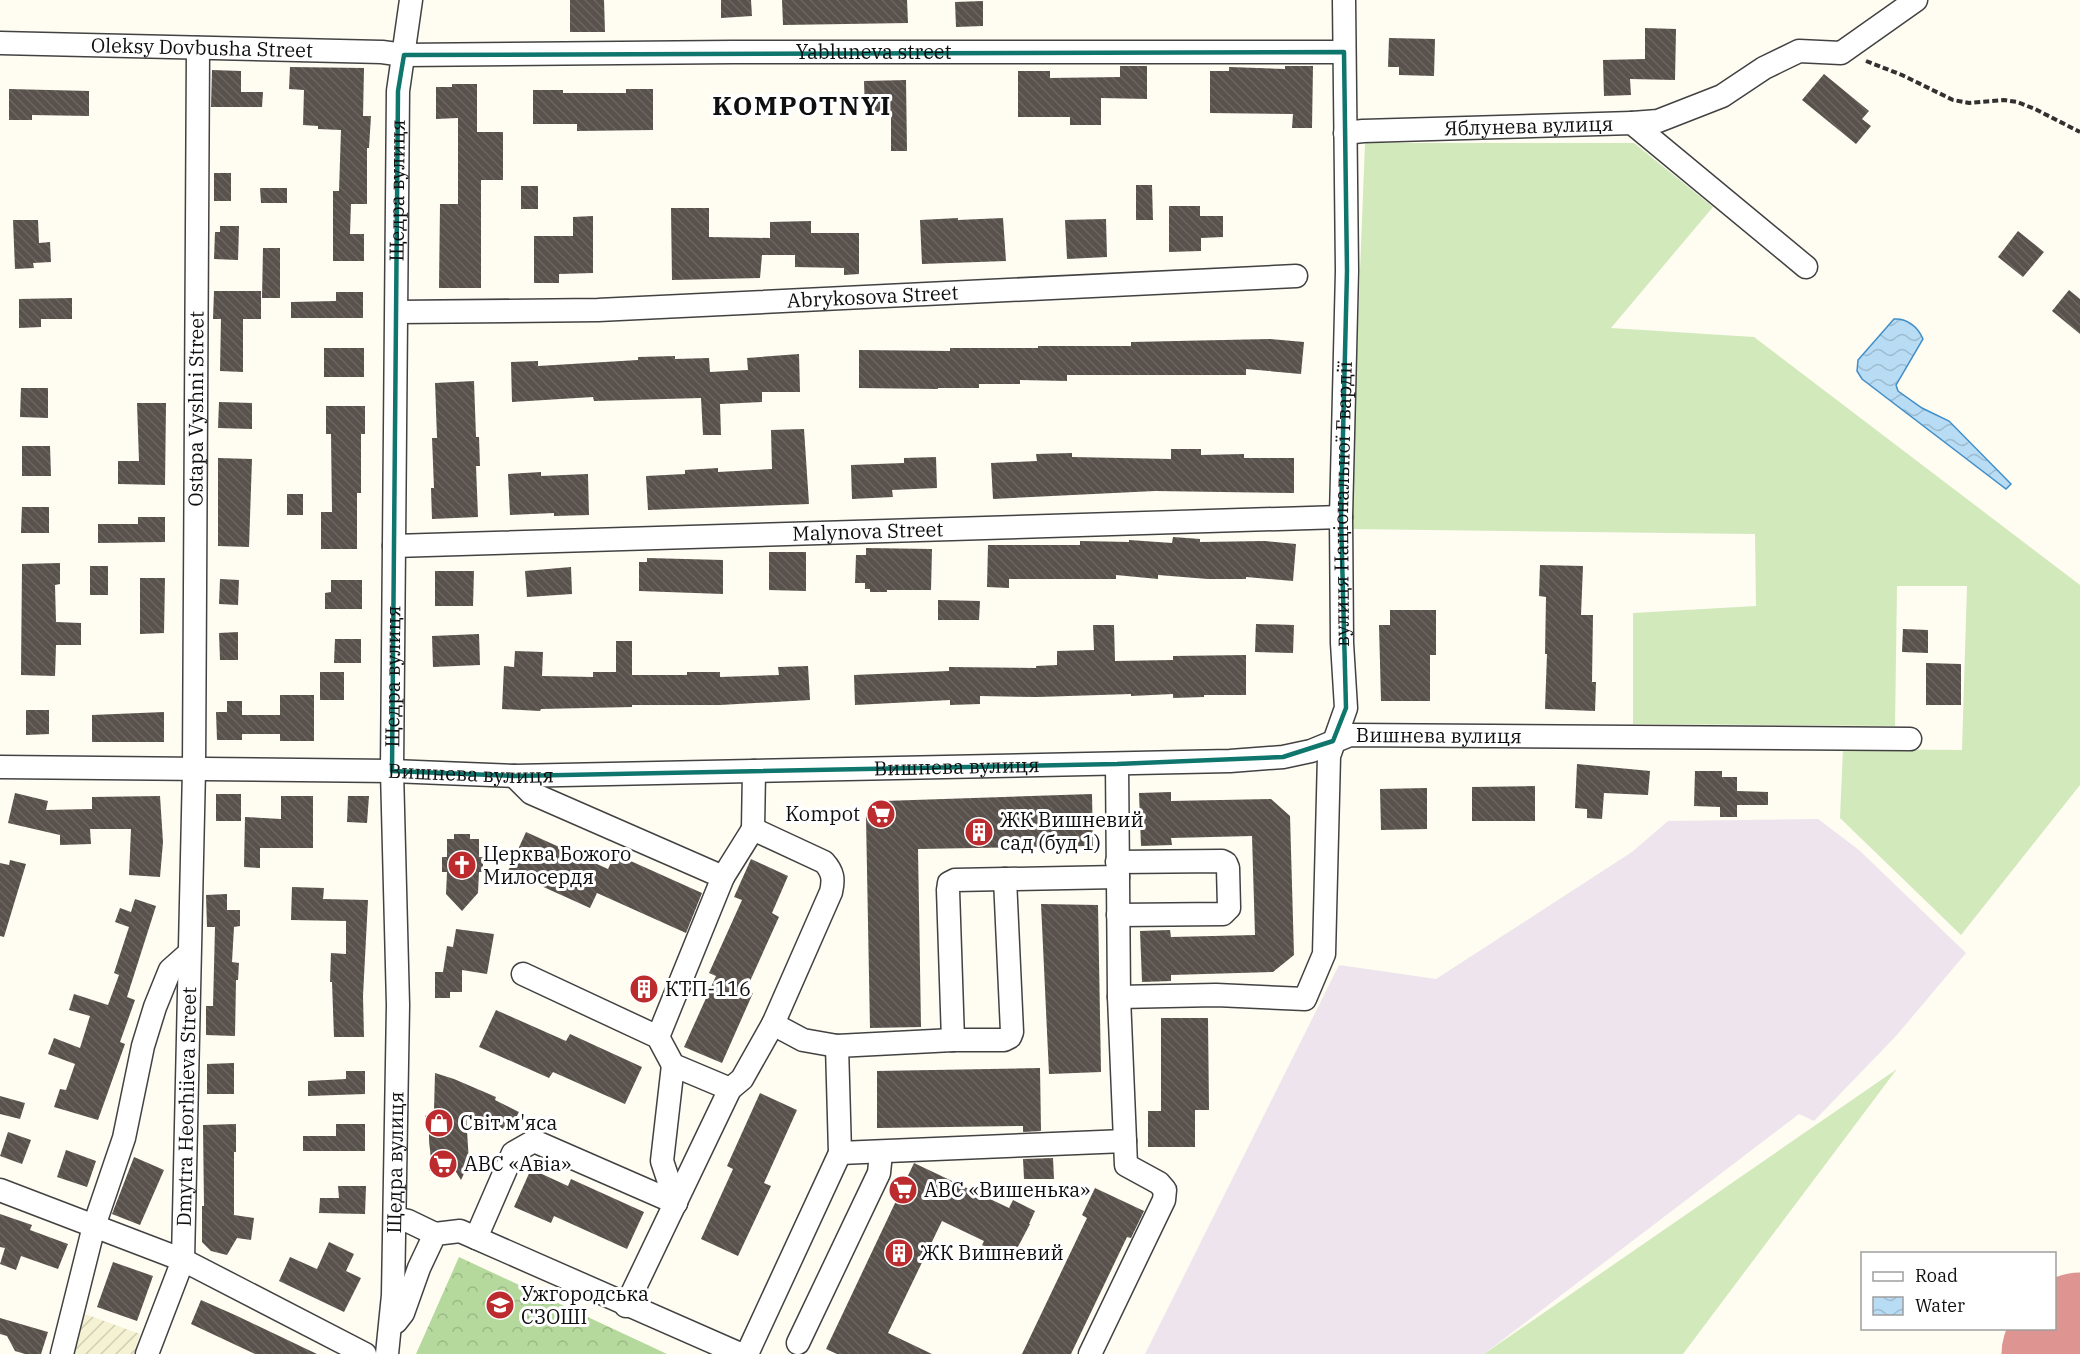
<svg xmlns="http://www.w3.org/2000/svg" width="2080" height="1354" font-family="'IBM Plex Serif',serif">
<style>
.industrial{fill:#ede4ed}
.farmland{fill:url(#farmland-furrows)}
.grass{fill:#d2e9bc}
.forest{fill:url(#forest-crowns)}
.water{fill:url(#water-waves);stroke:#418fc9;stroke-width:1.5}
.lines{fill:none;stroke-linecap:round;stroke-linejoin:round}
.runway{stroke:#de9490;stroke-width:129}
.building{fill:url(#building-back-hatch)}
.minor-casing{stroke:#424242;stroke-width:25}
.path{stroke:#313131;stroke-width:4;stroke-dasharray:6 3;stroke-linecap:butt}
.minor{stroke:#fff;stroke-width:22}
.marked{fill:none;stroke:#0f766e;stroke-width:4.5;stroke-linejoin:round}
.labels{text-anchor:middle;stroke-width:6;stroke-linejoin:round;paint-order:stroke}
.street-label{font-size:20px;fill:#0f0f0f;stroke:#fff}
.poi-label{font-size:20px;fill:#0f0f0f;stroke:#fff;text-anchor:start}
.district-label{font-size:26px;font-weight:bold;letter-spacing:1.5px;fill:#0f0f0f;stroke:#fff}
</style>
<defs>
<pattern id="farmland-furrows" width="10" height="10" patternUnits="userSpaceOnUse" patternTransform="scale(1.5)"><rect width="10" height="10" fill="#f4f2d2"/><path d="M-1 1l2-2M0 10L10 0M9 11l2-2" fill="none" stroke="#d0ceb3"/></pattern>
<pattern id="forest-crowns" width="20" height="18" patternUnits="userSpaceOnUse" patternTransform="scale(1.5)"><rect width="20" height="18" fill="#b5d99c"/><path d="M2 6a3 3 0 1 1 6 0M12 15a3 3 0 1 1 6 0" fill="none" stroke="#9ab985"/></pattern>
<pattern id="water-waves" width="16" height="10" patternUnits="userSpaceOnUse" patternTransform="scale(1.5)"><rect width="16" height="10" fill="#b8dcf4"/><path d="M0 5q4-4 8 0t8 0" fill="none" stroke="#9dbcd0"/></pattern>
<pattern id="building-back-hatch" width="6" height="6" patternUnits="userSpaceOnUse" patternTransform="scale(1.5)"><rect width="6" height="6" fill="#58514c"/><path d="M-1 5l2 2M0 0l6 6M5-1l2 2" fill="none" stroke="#6b6561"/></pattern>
</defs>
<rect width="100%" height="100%" fill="#fffcf2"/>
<path class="industrial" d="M1818 819 1859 850 1966 953 1896 1036 1814 1121 1799 1114 1484 1354H1145L1339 965 1436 979 1632 852 1668 821Z"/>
<path class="farmland" d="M82 1313 140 1334 134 1354H71Z"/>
<path class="grass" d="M1365 143H1634L1713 207 1611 328 1754 337 2080 585V785L1961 935 1840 818 1843 749 1962 750 1967 586H1897L1895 726 1633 724V613L1756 606 1755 534 1350 529Z
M1897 1069 1683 1354H1484Z"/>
<path class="forest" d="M459 1257 667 1354H416Z"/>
<path class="water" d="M1894 319C1907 318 1918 327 1923 339L1896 385 1898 391 1922 408 1949 421 2011 484 2006 489 1862 379 1857 371 1858 360Z"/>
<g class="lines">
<path class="runway" d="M2066 1354 2080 1337"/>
</g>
<path class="building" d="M570 0H604L605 32H570Z
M721 0H751L752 16 721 18Z
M782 0H907L908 23 783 25Z
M983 1V26L956 27 955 2Z
M1645 28 1676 29 1675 80 1630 79 1631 95 1604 96 1603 60 1645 59Z
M1389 38 1435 39 1434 76 1399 75V67H1388Z
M1120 66H1147V99L1101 98V125H1070V117H1018V71H1050V78L1120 77Z
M1285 66H1313L1312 128H1292L1293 114 1210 113V71H1229V67L1285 69Z
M290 67 364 68 363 116H371L369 148H367V204H351L350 234H364V261H333V191H339L341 130 318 129V126L303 125 304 90 289 89Z
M212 70 241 71V92H263L262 107H211Z
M1824 74 1869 111 1862 119 1871 126 1856 144 1802 100Z
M906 80 907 151H891V112H865L864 81Z
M452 84H477V132H503V180H481V288H439L440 204H458V118L436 119V87H452Z
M9 89 89 91V116L32 115V120H9Z
M626 89H653V130L577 131V124H533V90H563V93H626Z
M214 173H231V201H214Z
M1136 185H1152L1153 220H1136Z
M521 186H538V209H521Z
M260 188H287V203H261Z
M1169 206H1200V216H1223V237L1201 238V251L1169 252Z
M671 208H709V237L770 238V222L811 221V233H859V274L844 275V268L795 267V255H762L760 278 672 280Z
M593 216V273L559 274V283H534V236H573V217Z
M958 218V220L1003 218 1006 261 922 264 920 220Z
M1106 219 1107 257 1067 259 1065 220Z
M13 220H38L39 243 50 242 51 262 33 263 34 268 15 269Z
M220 226H239L238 260 214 259 215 232H220Z
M2018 231 2044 252 2023 277 1998 257Z
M263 248H280V298H262Z
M2069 290 2080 299V334L2052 311Z
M214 291H261V319H243V372L220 371 221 319H213Z
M336 292H363V318H291V302L336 301Z
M72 298V319H41V327L19 328V299Z
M1270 339 1304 342 1301 374 1246 369V375H1067V381L1020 380V384H979V388H938V389L859 388V350L950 351V348H1038V346H1131V342Z
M324 348H364V377H324Z
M799 354 800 392H762V402L720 404 721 435H703L701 398 594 401 593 397 512 402 511 362 538 361V366L638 360V357L675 356V359L709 358 710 372 748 370 747 358Z
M474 381 476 437H479L480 466H476L478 517 432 519 431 488H434L432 438H437L435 383Z
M21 388H48V418L20 417Z
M219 402 252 403V429L218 428Z
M137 403H166L165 485 118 484V461H139Z
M326 406H365V434H361V493H357V549H321V512H332L331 434H326Z
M804 429 809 504 648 510 646 476 685 474V470L718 468V472L772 469 771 430Z
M22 446H50L51 476H22Z
M1171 449H1201V455L1244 454V458H1294V493L1155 491 993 499 991 463 1037 461 1036 454 1072 453V457L1171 459Z
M936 457 937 488 892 490 893 497 852 499 851 465 904 463V458Z
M218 458 252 459 249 547 218 546Z
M541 472V476L588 474 589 515 554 516V513L510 515 508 474Z
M287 494H303V515H287Z
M22 507H49V533H21Z
M138 517H165V542L98 543V524H138Z
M1173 537 1200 539V542L1265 541 1296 544 1293 581 1246 577V579H1208L1158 575V579L1116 575V579H1009V588L987 587 988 545H1080V541L1129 542V540L1172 543Z
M866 548 932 549 931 590H887V592H870V589H865V583H855L856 555H866Z
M769 552H806V591L769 590Z
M647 558 723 560V594L639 591V562H647Z
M60 563V584L55 585 56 622 81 623V645H56L55 676 21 675 22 564Z
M1540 565 1583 566 1581 615H1593L1592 682H1596L1595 711 1545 709 1547 654H1545L1546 597 1539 596Z
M90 566H108V595H90Z
M571 567 572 594 527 597 525 571Z
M435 571H474L473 606H435Z
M140 578H165L164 633 140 634Z
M220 579 239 580 238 605 219 604Z
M331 580H362V609H325V593L331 592Z
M938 600 980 601 979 620H938Z
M1390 610H1436V655H1430V701H1381L1379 625H1390Z
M1256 624 1294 625 1293 653 1255 652Z
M1093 625H1114L1115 661 1173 660V656L1246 655V695H1204V697L1173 698V694L1131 696V694L1037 697 980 696V704L950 705V700L855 705 854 675 949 671V667L1036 668V666L1057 665V651L1094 650Z
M1903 629 1928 630V653L1902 652Z
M238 632V660H220L219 633Z
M479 634 480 665 433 667 432 636Z
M335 639H361V663H334Z
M616 641H632V675H687V672H720V677L779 675 778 667 808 666 810 700 720 705H632V707L541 709 540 711 502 709 504 666 514 667 515 651 543 652 542 676 593 677V672H616Z
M1926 663 1961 664V705H1926Z
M320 672H344V700H320Z
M280 695H314V741H280V734H242V740H217L216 712H227V701H242V715H280Z
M26 710H49V734L26 735Z
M164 712V742H92V715Z
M1577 764 1650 771 1648 795 1604 793 1602 819 1587 818V809L1575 808Z
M1695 771H1722V777H1737V791L1768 792V805H1737V817H1720V807L1694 806Z
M1535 786V821H1472V787Z
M1427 788V829L1381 830 1380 789Z
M1171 792V801L1271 799 1290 816 1294 955 1273 972 1171 975V981L1142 982 1140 931 1170 930 1171 937 1255 935 1252 836 1171 838 1172 845 1141 846 1139 793Z
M15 793 48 801 46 810 92 809V797L160 796 163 842 160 877 129 875 131 829H90L91 844 60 845V835L8 823Z
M216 794H241V821H216Z
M1092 794 1093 846 918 849 921 1027 870 1028 866 817 884 801Z
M281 796H313V848H260V868L244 867 245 817 281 819Z
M348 796H369L367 823 347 822Z
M526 832 608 869 615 854 702 893 686 933 597 893 590 908 508 871Z
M454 834H470V839H479V857H483V872H479L478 893 462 911 446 894 447 872H442V857H447V839H454Z
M751 859 788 876 772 913 779 917 746 990 753 993 722 1063 684 1047 716 976 709 973 742 900 734 897Z
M10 860 26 864 4 937 0 936V863L9 865Z
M292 887 324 888 323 899 368 900 363 996 364 1037H334L332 982H330L331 953 346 954V921L291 920Z
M227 894V910H240V926L234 927 232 962 239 963 238 980H236L235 1036 206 1035V1006H213L215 927H207L206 895Z
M135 899 156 906 127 997 135 1000 120 1042 125 1044 98 1120 54 1107 60 1089 66 1090 75 1064 48 1054 54 1038 80 1048 90 1016 69 1010 74 994 108 1005 119 975 114 973 129 927 115 922 120 908 131 912Z
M1041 904 1098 905 1101 1072 1049 1074Z
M456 929 494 934 487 974 462 970V992H450V998H435V972H443L447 946 453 947Z
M496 1010 566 1041 570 1034 642 1067 625 1104 553 1072 549 1078 479 1047Z
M1161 1018H1208L1209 1110H1195V1147H1148V1111H1161Z
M234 1063V1094H207V1064Z
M1040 1068 1041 1131 1023 1132V1126L877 1128V1071Z
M346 1071H365V1094L308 1096V1081L346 1079Z
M435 1073 454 1079 496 1097 495 1100 519 1112 509 1131 466 1114 469 1163 461 1180 453 1167 429 1171 431 1159 429 1141V1123L425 1116 434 1110Z
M760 1093 797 1110 764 1183 771 1186 738 1256 701 1239 733 1169 727 1166Z
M0 1096 25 1103 20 1119 0 1114Z
M236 1124V1152H234V1215L254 1218 251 1240 237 1238 227 1255 211 1251 202 1242V1206H204L203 1125Z
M336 1124H365V1151H303V1136H336Z
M8 1132 31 1140 22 1164 0 1156Z
M66 1150 96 1161 87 1187 57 1177Z
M134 1157 164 1170 140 1225 112 1214Z
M1053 1158 1054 1179H1024L1023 1159Z
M914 1163 1009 1208 1013 1200 1035 1211 1029 1224H1030L1011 1260 982 1245 984 1241 942 1221 888 1333 932 1354H837L826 1349Z
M531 1169 568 1186 571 1179 644 1212 627 1249 554 1216 551 1223 514 1207Z
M338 1186H366L365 1214 319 1213 320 1198H339Z
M1095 1188 1144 1211 1131 1238 1127 1237 1071 1354H1022L1087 1218 1082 1215Z
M0 1214 32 1225 30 1230 68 1244 58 1269 21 1256 16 1270 0 1264 5 1248 0 1247Z
M329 1242 354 1254 346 1271 361 1278 344 1312 279 1281 290 1257 317 1269Z
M113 1262 153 1276 137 1321 97 1307Z
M201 1300 235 1315 317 1354H255L191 1324Z
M0 1318 48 1332 41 1354H25L15 1351 7 1336 0 1334Z"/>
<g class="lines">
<g class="minor-casing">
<g id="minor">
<path id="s1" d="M0 43 382 52 404 55 733 52H1344"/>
<path d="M1632 123 1658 121 1722 96 1764 68 1799 51 1841 53 1916 0"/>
<path id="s2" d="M1345 133 1363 131 1632 123 1806 267"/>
<path id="s3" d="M397 312 598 310 1296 276"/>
<path id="s4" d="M394 546 1341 517"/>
<path id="s5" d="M0 767 392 771 514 776 1230 761 1283 757 1311 751 1350 735 1910 739"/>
<path d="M514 776 531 793 723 877 753 829 824 862C833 872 834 879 831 892L773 1024 742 1079 730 1089 673 1065 658 1037 523 974"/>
<path d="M753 829 754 771"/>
<path d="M1117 862 1222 861 1226 863 1228 868 1229 908 1223 914 1118 915"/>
<path id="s6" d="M1119 997 1216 995 1305 999 1324 954 1329 756 1346 708 1342 643 1341 517 1347 271 1344 0"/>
<path d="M773 1024 803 1040 837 1046 953 1040H1004L1010 1037 1012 1032 1005 879"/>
<path d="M658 1037 723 877"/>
<path d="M953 1040 948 890 949 883 955 880 1118 877"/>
<path d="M673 1065 662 1161 676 1203"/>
<path d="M840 1153 1125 1141"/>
<path d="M0 1190 183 1260 365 1354"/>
<path d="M395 1218 408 1221 435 1234"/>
<path d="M476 1238 513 1153 534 1141 676 1203"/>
<path d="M626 1306 730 1089"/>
<path d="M396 1322 403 1313 419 1268 435 1234 460 1231 740 1354"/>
<path d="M798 1343 879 1173 881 1153"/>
<path d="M62 1354 94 1226 124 1138 143 1046 155 1007 170 970 188 954"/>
<path id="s7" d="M147 1354 183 1260 194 769 198 48"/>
<path id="s8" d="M387 1354 393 1295 398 1005 392 771 398 91 411 0"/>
<path d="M747 1354 840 1153 837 1046"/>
<path d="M1090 1354 1164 1200 1165 1190 1159 1183 1126 1165 1119 997 1117 764"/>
</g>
</g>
<path class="path" d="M1866 61 1902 75 1953 100 1969 103 2004 100 2017 102 2035 109 2080 132"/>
<use href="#minor" class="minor"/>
</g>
<path class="marked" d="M1344 52 1347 271 1341 517 1346 708 1333 741 1283 757 1117 764 514 776 392 771 398 91 404 55Z"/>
<defs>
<g id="supermarket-disc" transform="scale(1.5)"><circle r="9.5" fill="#bc2b2d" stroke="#fff"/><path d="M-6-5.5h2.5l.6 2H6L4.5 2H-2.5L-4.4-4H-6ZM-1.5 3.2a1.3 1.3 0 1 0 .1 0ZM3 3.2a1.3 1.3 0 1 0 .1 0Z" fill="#fff"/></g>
<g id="building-disc" transform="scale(1.5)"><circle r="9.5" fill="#bc2b2d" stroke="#fff"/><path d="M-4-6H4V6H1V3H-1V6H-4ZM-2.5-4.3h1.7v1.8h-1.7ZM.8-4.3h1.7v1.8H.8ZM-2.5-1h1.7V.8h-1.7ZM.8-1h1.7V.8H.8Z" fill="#fff"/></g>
<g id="church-disc" transform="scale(1.5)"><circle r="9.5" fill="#bc2b2d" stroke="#fff"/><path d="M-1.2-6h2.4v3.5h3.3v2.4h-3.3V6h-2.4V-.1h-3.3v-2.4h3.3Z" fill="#fff"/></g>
<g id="shop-disc" transform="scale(1.5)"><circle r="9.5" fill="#bc2b2d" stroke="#fff"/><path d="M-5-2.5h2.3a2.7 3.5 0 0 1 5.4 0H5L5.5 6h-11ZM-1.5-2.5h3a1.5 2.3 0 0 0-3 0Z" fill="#fff"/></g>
<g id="school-disc" transform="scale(1.5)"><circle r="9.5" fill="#bc2b2d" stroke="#fff"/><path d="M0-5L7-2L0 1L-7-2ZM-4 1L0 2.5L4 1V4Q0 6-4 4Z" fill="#fff"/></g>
</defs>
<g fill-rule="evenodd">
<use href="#supermarket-disc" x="881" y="814"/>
<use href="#building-disc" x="979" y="832"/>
<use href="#church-disc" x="462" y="865"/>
<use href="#building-disc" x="644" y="989"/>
<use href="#shop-disc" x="439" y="1123"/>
<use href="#supermarket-disc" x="443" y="1164"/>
<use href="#supermarket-disc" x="903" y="1190"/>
<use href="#building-disc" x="899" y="1253"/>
<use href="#school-disc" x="500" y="1305"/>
</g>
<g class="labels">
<g class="street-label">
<text dy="7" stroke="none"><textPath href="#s1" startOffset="202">Oleksy Dovbusha Street</textPath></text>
<text dy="7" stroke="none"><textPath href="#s1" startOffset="874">Yabluneva street</textPath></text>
<text dy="7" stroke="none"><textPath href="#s2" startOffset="184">Яблунева вулиця</textPath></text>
<text dy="7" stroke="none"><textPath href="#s8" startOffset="1164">Щедра вулиця</textPath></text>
<text dy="7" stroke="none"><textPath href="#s3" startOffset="476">Abrykosova Street</textPath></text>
<text dy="7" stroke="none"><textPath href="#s7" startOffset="952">Ostapa Vyshni Street</textPath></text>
<text dy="7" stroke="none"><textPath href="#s6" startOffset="688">вулиця Національної Гвардії</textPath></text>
<text dy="7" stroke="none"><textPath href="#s4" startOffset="474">Malynova Street</textPath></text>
<text dy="7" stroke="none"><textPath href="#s8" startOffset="678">Щедра вулиця</textPath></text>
<text dy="7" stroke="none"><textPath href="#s5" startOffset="1443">Вишнева вулиця</textPath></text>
<text dy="7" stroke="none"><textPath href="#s5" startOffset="957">Вишнева вулиця</textPath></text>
<text dy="7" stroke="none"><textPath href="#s5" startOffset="471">Вишнева вулиця</textPath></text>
<text dy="7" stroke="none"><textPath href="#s7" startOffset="254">Dmytra Heorhiieva Street</textPath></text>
<text dy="7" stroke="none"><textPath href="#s8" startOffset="192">Щедра вулиця</textPath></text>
</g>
<g class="poi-label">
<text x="860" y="821" text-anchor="end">Kompot</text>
<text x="1000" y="827">ЖК Вишневий<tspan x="1000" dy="23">сад (буд 1)</tspan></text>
<text x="483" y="861">Церква Божого<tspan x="483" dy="23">Милосердя</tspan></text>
<text x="665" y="996">КТП-116</text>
<text x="460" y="1130">Світ м'яса</text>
<text x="464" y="1171">ABC «Авіа»</text>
<text x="924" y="1197">ABC «Вишенька»</text>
<text x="920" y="1260">ЖК Вишневий</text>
<text x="521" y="1301">Ужгородська<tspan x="521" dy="23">СЗОШІ</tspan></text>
</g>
<g class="district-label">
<text x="802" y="115">KOMPOTNYI</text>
</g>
</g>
<rect x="1861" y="1252" width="195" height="78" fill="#ffffff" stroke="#9f9f9f" stroke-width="1.5"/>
<rect x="1873" y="1272" width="30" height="9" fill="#ffffff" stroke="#9f9f9f" stroke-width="1.5"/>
<text x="1915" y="1282" font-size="18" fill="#0f0f0f">Road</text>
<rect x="1873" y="1297" width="30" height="18" fill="url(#water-waves)" stroke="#9f9f9f" stroke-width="1.5"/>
<text x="1915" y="1312" font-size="18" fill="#0f0f0f">Water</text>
</svg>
